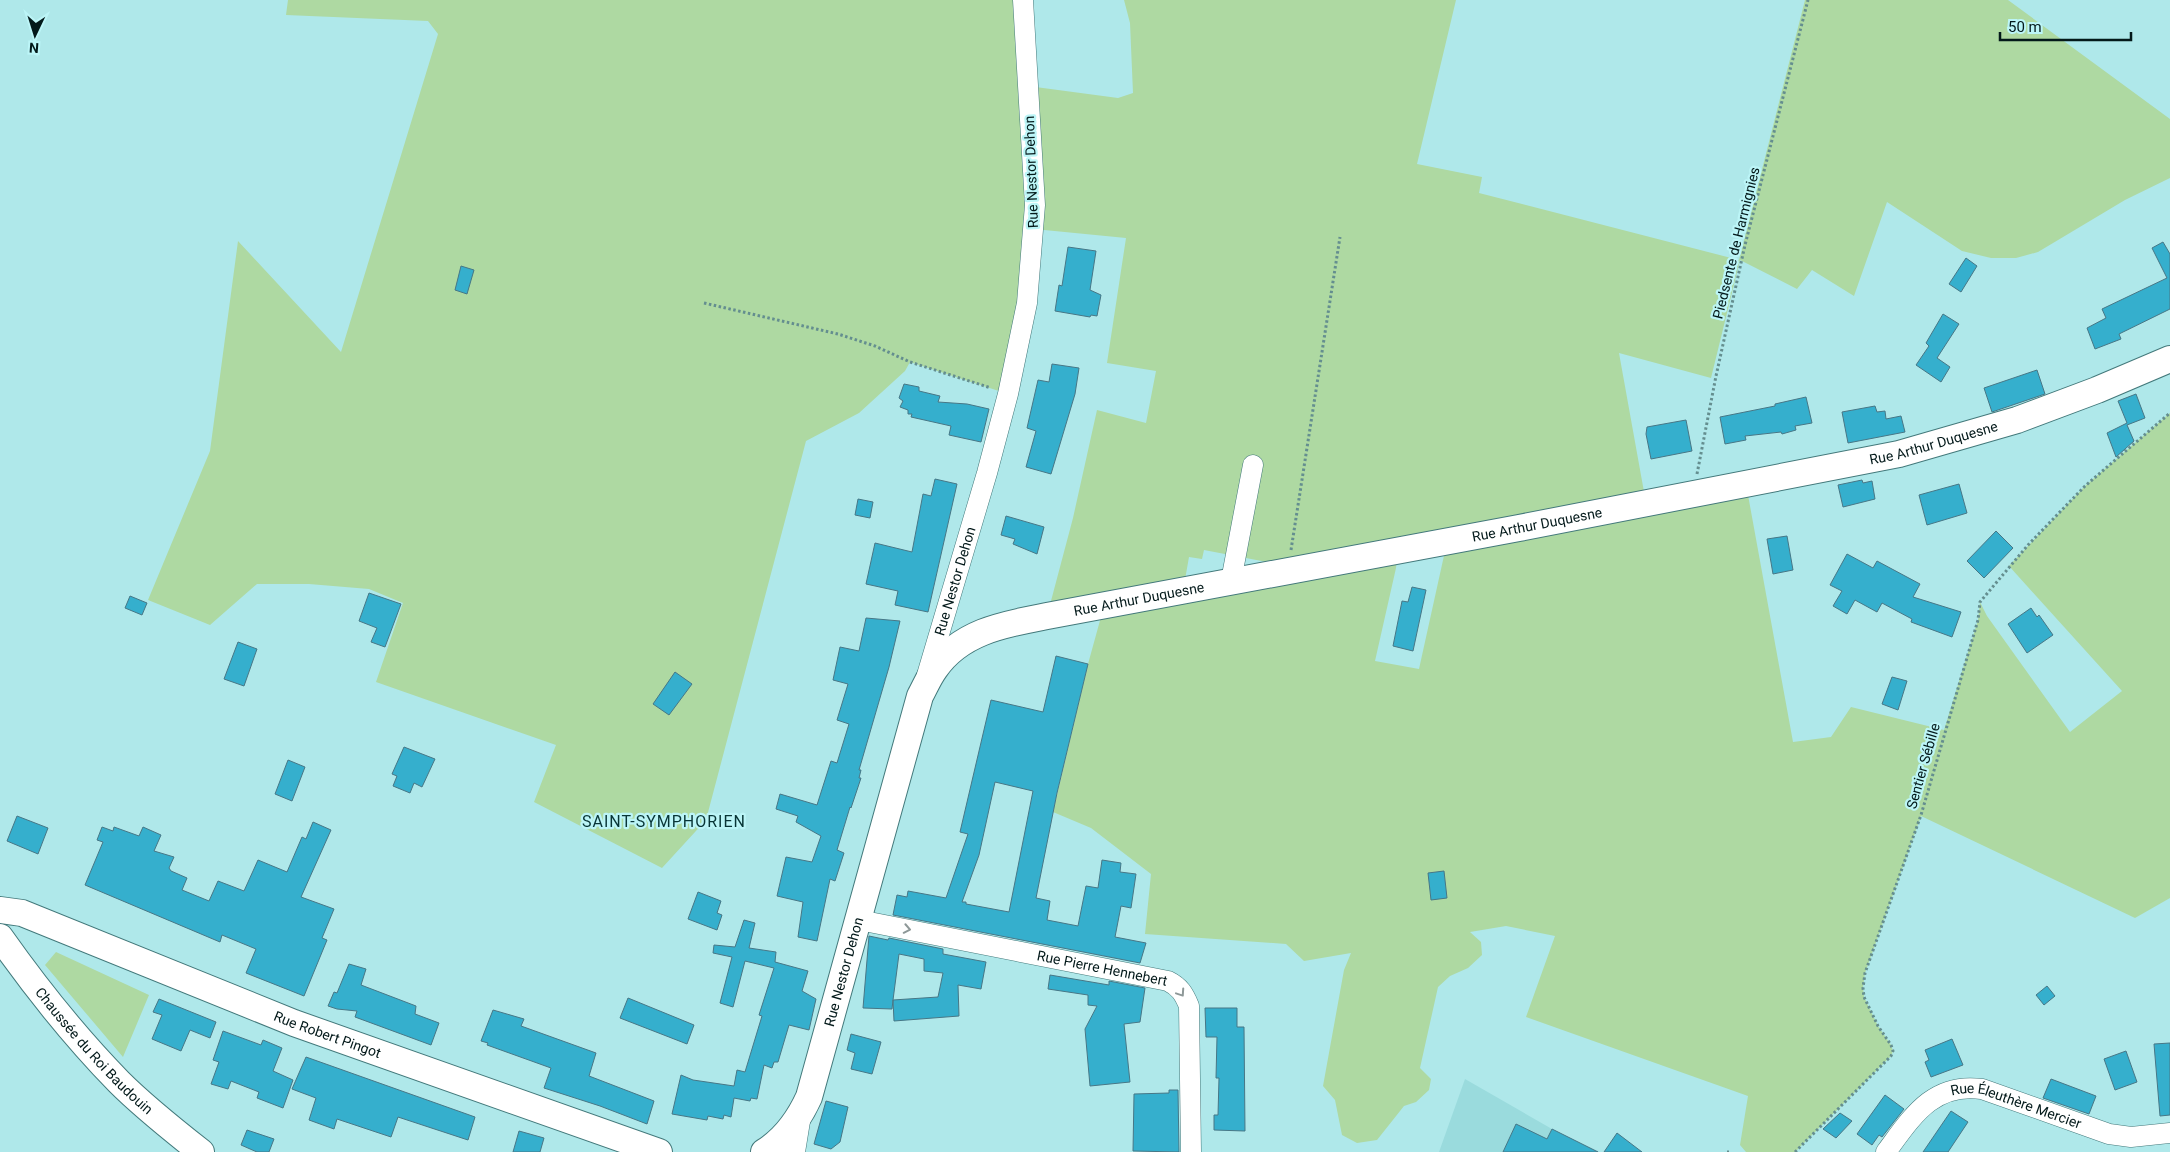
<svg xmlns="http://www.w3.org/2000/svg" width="2170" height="1152" font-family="Roboto,sans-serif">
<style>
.built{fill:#9adbdd}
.green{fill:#aed9a2;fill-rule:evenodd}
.building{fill:#35afcd;stroke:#477786;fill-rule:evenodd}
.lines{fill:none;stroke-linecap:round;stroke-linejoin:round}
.minor-casing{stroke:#43797b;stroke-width:21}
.major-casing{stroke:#43797b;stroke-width:28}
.path{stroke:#648e8f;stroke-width:3;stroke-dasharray:2.5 2.5;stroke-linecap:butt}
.minor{stroke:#fff;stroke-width:20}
.major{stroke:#fff;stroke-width:26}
.oneway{stroke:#8e9898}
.labels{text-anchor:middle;stroke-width:4.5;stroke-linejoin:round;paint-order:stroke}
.street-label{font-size:14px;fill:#03191a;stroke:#bcf5f7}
.quarter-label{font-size:16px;letter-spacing:1px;fill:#083536;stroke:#bcf5f7}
</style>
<rect width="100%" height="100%" fill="#afe8ea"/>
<path class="built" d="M1465 1079 1552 1129 1600 1152H1439Z"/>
<path class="green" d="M288 0H1023L1028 86 1118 98 1133 93 1130 23 1124 0H1456L1417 164 1482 177 1479 193 1739 260 1805 0H2008L2170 119V178L2125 200 2038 252 2016 258H1991L1962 251 1887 202 1854 296 1812 270 1797 289 1740 260 1711 378 1619 353 1646 503 1746 484 1793 742 1831 737 1851 707 1944 730 1978 620 1980 602 1987 616 2070 732 2122 691 2009 566 2085 486 2170 413V898L2135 918 1921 816 1865 973 1863 987 1864 997 1878 1026 1891 1045 1893 1051 1891 1056 1795 1152H1746L1740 1145 1748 1096 1526 1017 1555 936 1506 926 1470 932 1481 942 1482 955 1468 968 1450 976 1438 987 1420 1068 1431 1079 1429 1090 1416 1102 1404 1106 1377 1140 1357 1143 1342 1135 1335 1100 1323 1086 1344 970 1351 953 1304 961 1286 944 1145 934 1151 874 1091 828 1053 812 1088 664 1104 606 1047 616 1073 518 1097 410 1146 423 1156 371 1107 363 1126 238 1034 229 1008 394 910 362 905 371 859 413 806 441 706 820 662 868 534 802 556 745 376 682 403 603 369 589 309 584H257L210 625 148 600 210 451 238 241 341 352 438 34 428 21 286 15ZM1447 542 1419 669 1375 661 1396 568 1398 551ZM1204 550 1283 565 1183 591 1189 557 1202 559Z
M56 952 149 995 123 1057 45 965Z"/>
<path class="building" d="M2163 242 2170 254V309L2119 334 2121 339 2095 349 2087 328 2106 318 2102 309 2167 278 2152 248Z
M1068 247 1096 251 1090 290 1101 295 1097 316 1091 315 1090 317 1055 311 1059 285 1062 286Z
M1966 258 1977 266 1961 292 1949 284Z
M461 266 474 270 467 294 455 290Z
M1943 314 1959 324 1937 358 1950 367 1941 382 1916 365 1929 346 1926 343Z
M1052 364 1079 368 1075 394 1051 474 1026 467 1036 431 1027 428 1038 380 1049 382Z
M2037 370 2045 394 1992 412 1984 388Z
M904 384 919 387V391L940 396 938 402 967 404 989 409 981 442 949 435 951 426 911 417 912 414H908V410L900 407 903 401 899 398Z
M2136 394 2145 418 2127 425 2134 441 2116 457 2107 433 2127 423 2118 401Z
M1806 397 1812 423 1795 426 1796 430 1782 434 1781 432 1745 436 1746 440 1725 444 1720 417 1775 406V404Z
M1875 406 1877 412 1885 411 1886 419 1901 416 1905 432 1848 443 1842 412Z
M1686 420 1692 451 1651 459 1646 434 1647 427Z
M935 479 957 484 928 612 895 605 898 591 866 584 875 543 912 552 923 494 931 496Z
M1862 480 1863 483 1872 481 1875 499 1843 507 1838 485Z
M1959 484 1967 513 1927 525 1919 495Z
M858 499 873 502 870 518 855 515Z
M1006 516 1044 527 1037 554 1013 544 1015 539 1001 535Z
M1996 531 2013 548 1984 578 1967 561Z
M1787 536 1793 570 1773 574 1767 539Z
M1847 554 1873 568 1877 561 1920 584 1913 597 1961 612 1952 637 1911 622 1912 619 1882 603 1877 612 1855 600 1847 614 1833 606 1842 591 1830 585Z
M1412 587 1426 590 1413 651 1393 646 1402 601 1408 602Z
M369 593 401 604 385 647 371 642 377 628 359 621Z
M130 596 147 603 142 615 125 608Z
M2031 608 2037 617 2039 615 2053 635 2027 653 2008 624Z
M866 618 900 621 889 667 859 770H861L859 778H861L851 808 850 807 837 850 844 853 835 881 830 879 817 941 798 937 803 902 777 896 786 857 812 862 821 836 796 822 798 816 776 809 780 794 817 805 831 761 837 763 849 724 837 720 848 684 833 680 840 647 859 651Z
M238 642 257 649 244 686 224 679Z
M1056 656 1088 664 1057 793 1036 898 1050 901 1047 920 1078 926 1086 886 1098 888 1102 860 1121 863 1120 872 1136 874 1131 908 1121 906 1115 937 1146 943 1140 963 893 915 897 895 907 897 908 891 946 898 968 834 960 832 991 700 1043 712ZM995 782 1033 791 1009 912 966 904V902H962L979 855Z
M675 672 692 684 669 715 653 704Z
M1892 677 1907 681 1898 710 1882 704Z
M404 747 435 759 422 787 414 783 410 793 393 786 397 776 392 774Z
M288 760 305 767 292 801 275 794Z
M17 816 48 828 38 854 7 841Z
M313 822 331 830 301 897 334 909 322 938 327 940 304 996 246 973 256 949 222 935 220 942 85 885 103 842 97 840 102 827 113 831 114 827 139 836 143 827 161 835 154 851 174 857 169 868 171 871 187 878 182 890 209 901 218 881 244 891 258 860 287 872 302 837 306 839Z
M1444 871 1447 898 1431 900 1428 873Z
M698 892 721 901 717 913 722 915 717 930 688 919Z
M744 920 755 923 749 948 776 952 775 962 808 971 802 991 816 999 809 1030 789 1025 778 1062H774L772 1068 764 1065 757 1099 751 1098 750 1101 734 1098 731 1117 724 1115 723 1119 708 1116 707 1120 672 1114 681 1075 693 1080 734 1086 737 1070 745 1072 762 1016 759 1015 774 968 745 961 733 1007 720 1003 732 957 713 953 714 945 735 947Z
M869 936 888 940 889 938 943 949V954L986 962 981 989 958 985 959 1016 894 1021 893 1000 892 1009 863 1008ZM899 954 924 959V971L943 973 938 997 893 1000Z
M349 964 366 969 361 985 416 1006 415 1014 439 1023 431 1045 355 1017 357 1011 337 1009 328 1006 334 992 337 993Z
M1050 975 1109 985V981L1145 988 1140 1022 1124 1024 1130 1082 1090 1086 1085 1029 1097 1006 1088 1005V995L1048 989Z
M2047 986 2055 996 2044 1005 2036 995Z
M628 998 694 1025 687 1044 620 1018Z
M159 999 216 1022 210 1038 190 1030 181 1051 152 1039 162 1015 153 1012Z
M1205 1008H1237V1027H1244L1245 1131 1214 1130V1115H1218L1219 1078H1216L1217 1037H1206Z
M493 1010 524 1019 521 1026 596 1053 589 1076 654 1101 647 1124 600 1106 544 1088 551 1068 487 1045 488 1043 481 1041Z
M223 1031 261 1045 263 1040 282 1048 273 1071 293 1080 283 1108 257 1098 259 1092 231 1081 228 1089 211 1084 219 1062 213 1060Z
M851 1034 881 1042 872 1074 851 1069 855 1053 847 1050Z
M1952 1039 1963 1065 1931 1077 1925 1062 1929 1060 1925 1050Z
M2170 1043V1115L2160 1116 2154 1044Z
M2126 1051 2137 1082 2115 1090 2104 1059Z
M306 1057 475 1117 468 1140 398 1117 391 1137 337 1119 334 1129 309 1120 316 1098 292 1089Z
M2051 1079 2096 1096 2089 1114 2043 1098Z
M1169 1090H1178L1179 1152 1133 1151 1134 1094 1169 1093Z
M1885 1095 1904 1109 1882 1137 1879 1135 1872 1145 1857 1134Z
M826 1101 848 1107 840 1142 831 1149 814 1144Z
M1951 1111 1968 1122 1948 1152H1923Z
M1840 1113 1852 1121 1836 1138 1823 1129Z
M1516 1124 1547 1139 1552 1129 1598 1152H1503Z
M247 1130 274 1139 269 1152H257L241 1145Z
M519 1131 544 1138 540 1152H513Z
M1617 1133 1642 1152H1604Z"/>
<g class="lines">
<g class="minor-casing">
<g id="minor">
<path d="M1231 581 1253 465"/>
<path id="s1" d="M927 675 987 473 1008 394 1027 303 1035 205 1023 0"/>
<path id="s2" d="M859 920 1168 981C1180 987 1184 994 1189 1006L1191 1152"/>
<path d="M795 1152 801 1115"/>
<path id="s3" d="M1886 1152C1912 1117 1933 1082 1982 1089L2109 1134 2131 1137 2170 1133"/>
</g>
</g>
<g class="major-casing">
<g id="major">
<path id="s4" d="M0 910 22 913 294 1023 659 1152"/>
<path id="s5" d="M0 937C36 988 75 1037 119 1082 144 1107 173 1130 201 1152"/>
<path id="s6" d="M764 1152C785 1139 799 1119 809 1097L920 696C925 687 929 677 935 669 961 631 1006 624 1047 616L1519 528 1899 454 2017 420 2097 390 2170 359"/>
</g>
</g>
<path class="path" d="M704 303 838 334 875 346 910 362 991 388
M1697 474 1716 376 1745 245 1808 0
M1291 550 1340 237
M1727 1152H1729
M1795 1152 1891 1056 1893 1051 1891 1045 1878 1026 1864 997 1863 988 1865 973 1921 815 1978 620 1980 602 2028 545 2085 486 2170 413"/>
<use href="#minor" class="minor"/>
<use href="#major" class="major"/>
</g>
<defs><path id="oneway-chevron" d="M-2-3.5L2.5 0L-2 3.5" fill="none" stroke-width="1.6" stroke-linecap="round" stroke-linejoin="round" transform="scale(1.25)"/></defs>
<g class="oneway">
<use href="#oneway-chevron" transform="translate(907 929) rotate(11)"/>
<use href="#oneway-chevron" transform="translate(1181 993) rotate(56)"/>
</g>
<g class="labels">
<g class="street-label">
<text transform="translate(1031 172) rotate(-92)" y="5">Rue Nestor Dehon</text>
<text transform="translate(1736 243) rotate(-76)" y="5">Piedsente de Harmignies</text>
<text dy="5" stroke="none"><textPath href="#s6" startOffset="1550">Rue Arthur Duquesne</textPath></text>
<text dy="5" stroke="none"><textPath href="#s6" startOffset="1145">Rue Arthur Duquesne</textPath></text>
<text dy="5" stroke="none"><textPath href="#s1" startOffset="98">Rue Nestor Dehon</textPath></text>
<text dy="5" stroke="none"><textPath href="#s6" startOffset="740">Rue Arthur Duquesne</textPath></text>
<text transform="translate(1923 766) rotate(-74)" y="5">Sentier Sébille</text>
<text dy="5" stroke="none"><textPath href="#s2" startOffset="248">Rue Pierre Hennebert</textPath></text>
<text dy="5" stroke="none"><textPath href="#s6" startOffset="202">Rue Nestor Dehon</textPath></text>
<text dy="5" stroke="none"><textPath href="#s4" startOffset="351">Rue Robert Pingot</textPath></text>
<text dy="5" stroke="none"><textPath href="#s5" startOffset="148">Chaussée du Roi Baudouin</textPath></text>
<text dy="5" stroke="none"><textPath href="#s3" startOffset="159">Rue Éleuthère Mercier</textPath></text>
</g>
<g class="quarter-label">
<text x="664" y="827">SAINT-SYMPHORIEN</text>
</g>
</g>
<g transform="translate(35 35) rotate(184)" stroke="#bcf5f7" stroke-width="4" paint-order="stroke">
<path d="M0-4L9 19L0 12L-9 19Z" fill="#03191a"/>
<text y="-8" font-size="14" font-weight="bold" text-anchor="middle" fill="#03191a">N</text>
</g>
<path d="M2000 32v8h131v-8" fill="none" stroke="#03191a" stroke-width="2.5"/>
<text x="2008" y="32" font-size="15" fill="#03191a" stroke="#bcf5f7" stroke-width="4" paint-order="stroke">50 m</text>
</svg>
